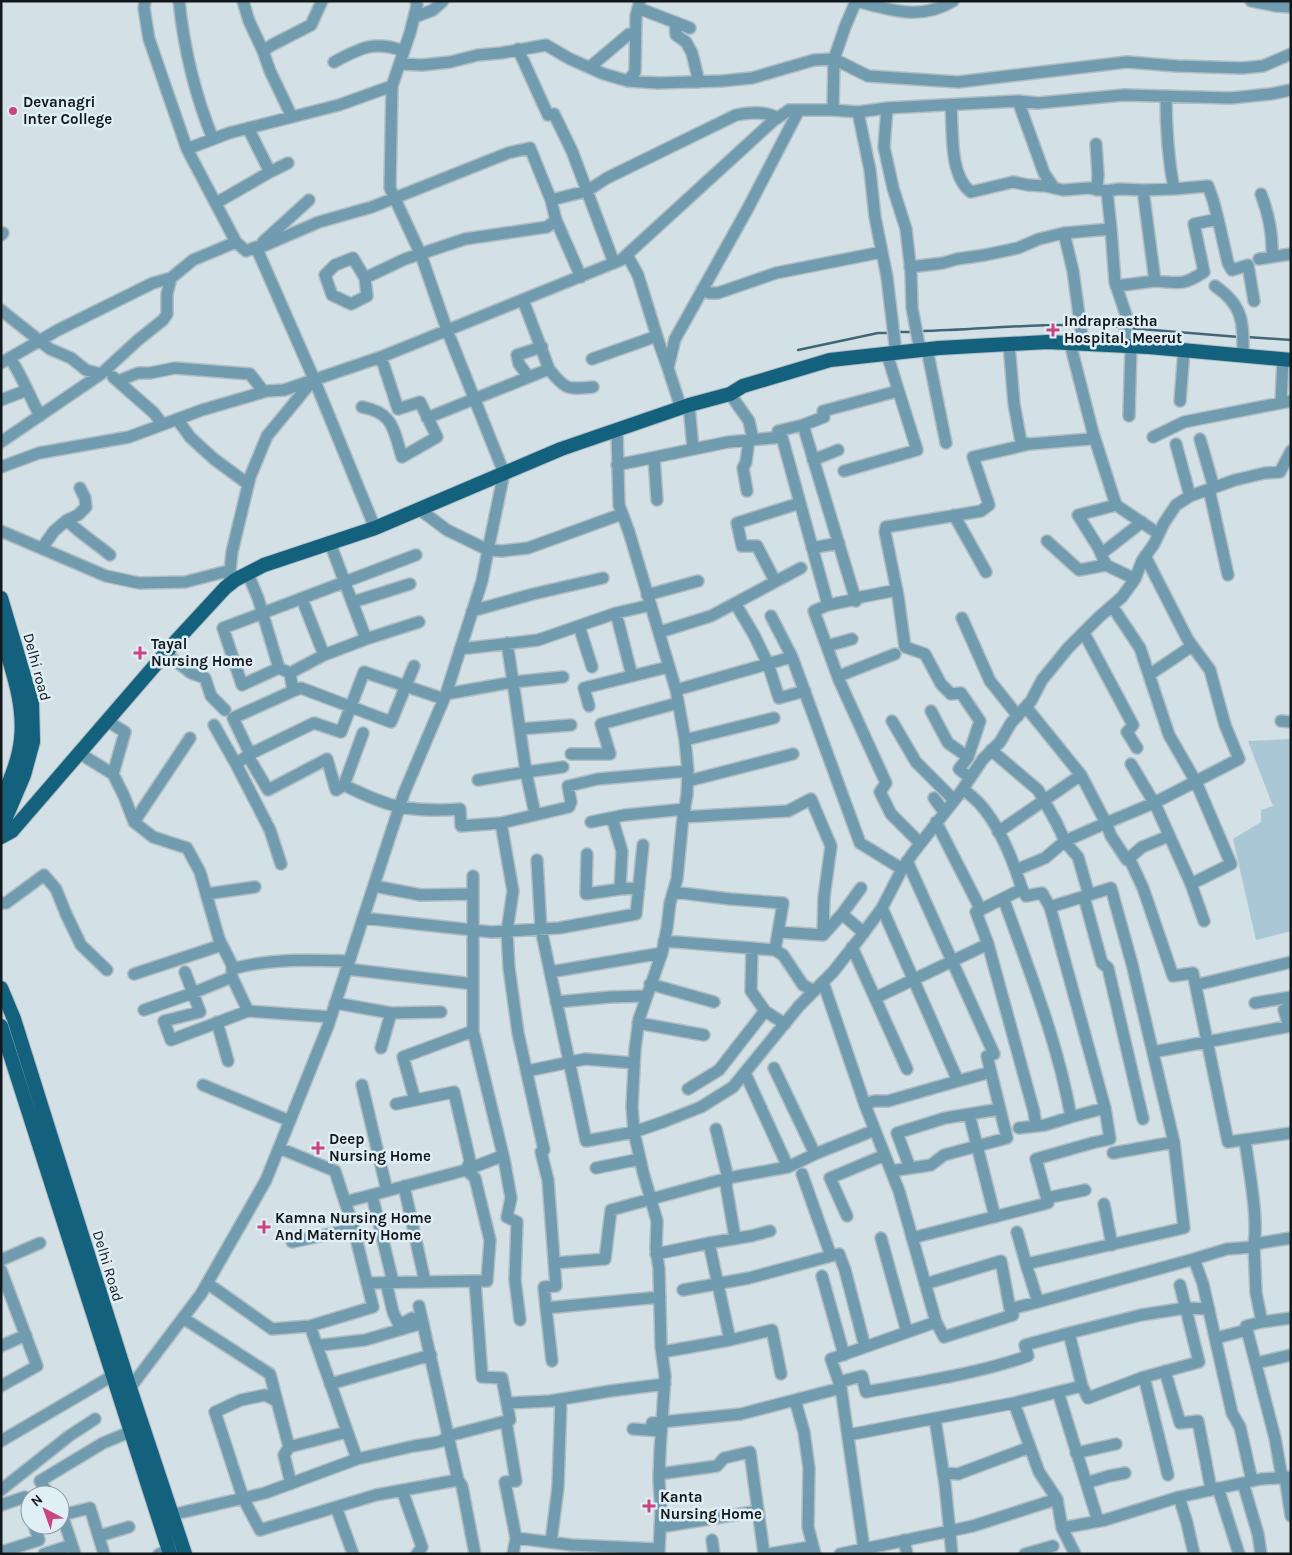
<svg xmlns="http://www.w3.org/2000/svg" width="1292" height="1555" font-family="Karla,sans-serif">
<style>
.green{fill:#a9c7d5}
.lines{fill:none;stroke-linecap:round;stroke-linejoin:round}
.stream{stroke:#436676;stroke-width:2.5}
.minor-casing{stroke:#b0bdc2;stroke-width:14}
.major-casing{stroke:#b0bdc2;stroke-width:16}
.minor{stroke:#719cb0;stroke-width:11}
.major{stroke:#14617d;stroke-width:14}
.poi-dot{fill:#cb4482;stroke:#e0eef5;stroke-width:2}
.labels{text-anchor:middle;stroke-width:5;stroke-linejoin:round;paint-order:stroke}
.poi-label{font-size:15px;font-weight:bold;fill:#13181a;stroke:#e0eef5;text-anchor:start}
.street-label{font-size:15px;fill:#13181a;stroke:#e0eef5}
</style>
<rect width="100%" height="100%" fill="#d3e1e7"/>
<path class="green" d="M1291 739V931L1256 940 1233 839 1261 822V810L1273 806 1248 741Z"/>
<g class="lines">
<path class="stream" d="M1083 325 1122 327
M1128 328 1239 337
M921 331C973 330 1025 324 1077 325
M898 332H913
M1247 337 1291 340
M798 350 878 333H890"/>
<g class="minor-casing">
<path id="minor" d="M145 1 144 8 149 39 187 149 236 242 246 251 256 247 314 379 375 528
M179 1C184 49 195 95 213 139
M243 1 249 21 263 51
M856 1 845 27 834 59 833 110 858 112 887 108 1018 101 1038 103 1124 95 1231 98 1270 94 1291 90
M856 1C891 10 920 21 953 1
M1251 1 1276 6 1291 7
M638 8 690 28
M415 17 433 10 443 1
M675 22 676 35 686 42 692 53 699 82
M518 49 548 115 554 114 572 151 614 263
M334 62C360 48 374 40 404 51
M400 64 422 65 450 62 478 55 501 53 546 45 570 59 604 74 628 81 658 83 721 81 752 78 814 60 834 59 868 76 958 82 1127 62 1177 66 1242 68 1263 66 1291 54
M590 67 629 34
M628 81 635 72 636 16 640 1
M1018 101 1044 173 1054 188
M951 105C953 130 949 176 971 192L1013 182 1028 185 1045 186 1063 190 1089 188 1107 191 1111 229 1064 233
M887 108 884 147 893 188 906 229 911 272 912 308 920 350
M858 112 870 170 875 217 887 277 896 353
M292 117 270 71 263 51 272 45 311 25 322 1
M1096 144 1098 174 1097 190
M187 149 229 133 339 105 392 86
M270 172 288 163
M1143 190 1174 189C1168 158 1166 127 1166 96
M1107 191 1119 189 1143 190 1155 281 1116 286
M1261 194C1269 215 1273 235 1272 257
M551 200 587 191 607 178 736 115C751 112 765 111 778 118
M216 203 270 172 248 128
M1218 219 1228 263 1232 270 1248 265 1254 301
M1111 229 1115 282 1126 315 1125 346
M1 235 3 233
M263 242 309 200
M256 247H261L319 222 372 207 508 153 530 148 551 200 556 220 581 277
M627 255 638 275 659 343 668 368
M1259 259 1291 254
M910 267 943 263 957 259 985 255 1018 248 1039 239 1064 233 1073 271 1083 344
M365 278 353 258 335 265 325 275 332 295 351 304 367 296 365 278 405 259 465 239 547 227 556 220
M1155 281C1180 283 1182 286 1204 272L1194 224 1218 219 1213 200 1208 186 1174 189
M1215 286C1244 306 1243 322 1243 356
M702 290 709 293H718L776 273 882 252
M1 310 50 349 71 358 86 370 101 374
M1009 344 1014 404 1021 442 1030 444
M927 349 946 443
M10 358C22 376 30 397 40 416
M592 359 657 336
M1 363 58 330 153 283 171 278
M549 369C566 391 568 389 593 387
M528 376 519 364 517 355 542 347
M113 377 154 413 162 424
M118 381 138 373H150L175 368 250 374 264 392
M730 394 749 421 753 440
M1 400 27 390
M1180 401 1184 350
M1281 402 1283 360
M689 405 693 449
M362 407C394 413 393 429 402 457L437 437 420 402 398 409 381 357
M681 408 668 368 675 339 747 210 799 110
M1129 416 1131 346
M427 418 549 369 523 300
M177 419 190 437 214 459 248 484
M803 425 824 417 823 411 898 391
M617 430 619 505 629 532 676 690 685 740 688 771 687 795 683 817 677 879 670 903 667 928 662 953 639 1019 635 1049 632 1107 634 1132 643 1172 657 1221 656 1249 659 1269 661 1347 665 1376 660 1451 659 1480 661 1509 659 1554
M1093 433 1116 505 1159 534
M782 437 778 431 803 425 856 601 852 600 828 605
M1153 437 1184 422 1291 401
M1200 439 1214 488
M1 442 101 374 138 340 163 320 167 314V294L171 278 193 260 236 242
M1176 444 1190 496
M654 458 657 500
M813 460 838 450
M617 465 728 442 782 437 828 605 814 611 839 680 886 783 880 792 891 814 920 843
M1 467 39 453 129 437 202 410 267 391 284 390 381 357 621 260 773 121 789 110H833
M844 471 917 450 887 354
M1209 489 1228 575
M747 491 743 468 746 462 749 440
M1116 505 1078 515 1098 547 1106 565 1135 579
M419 509 447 530 488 550 502 551 528 548 622 514
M954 515 986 572
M67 520 78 515 86 507 85 498 80 488
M1 531 106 576 139 583 185 582 224 572 227 573 232 582
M1047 541 1079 570 1106 565
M42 548 54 531 67 520C80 534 96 543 110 555
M812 548 839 543
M1101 554 1142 522
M248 574 258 598 279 668 290 673 293 691 233 718 250 754 314 723 341 732 364 672 444 699
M235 579 230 571 232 552 250 477 267 436 313 380
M775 581 757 546H742L737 523 800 503
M647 595 698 581
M856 598 897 590
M302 599 324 655
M353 602 410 584
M735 603 754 635 768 664 779 698 805 691
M1112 606 1140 648 1169 735 1196 782 1231 864 1191 884 1156 806 1131 764
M472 611 533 594 603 578
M616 613 632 676
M771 616 792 657 860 843 902 869
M962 618 990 681 1018 716
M579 626 592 667
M660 632 711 616 801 568
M1084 633 1133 725 1127 732 1137 748
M366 639 419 622
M507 643 513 682 563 677
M827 646 852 639
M460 649 538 640 616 613 651 605
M165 653 191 673 205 678 211 696 225 710
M279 668 242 685 223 628 416 555
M290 673 324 655 366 639 330 543
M1149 675 1192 646
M839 676 895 654
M676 690 792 657
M293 691 301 688 391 722 414 666
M446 694 513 682 526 772 563 767
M589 706 584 688 668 667
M1026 707 1081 775 1106 823 1154 803 1239 759 1225 725 1210 670 1188 640 1145 556
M931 711 948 743 968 757 980 721 961 693 951 694 941 684 925 654 905 647 898 596 885 532 886 527 981 511 989 505 973 457 1030 444 1090 439 1093 433 1070 343
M107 721 125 732 113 774
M892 721 916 762 954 800
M1281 721 1291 722
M214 725 236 764
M520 729 571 725
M363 733 344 785C362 794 381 803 400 807 419 810 441 811 460 809L461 826 501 823
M685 740 774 718
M991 750 1038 790 1056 822 1066 843 1078 857 1089 895
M79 753 113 774 124 796 134 822 153 837 187 848 200 872 219 939 232 965V977L248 1011 331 1017
M250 754 236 764 270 830 281 864
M571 754H610L601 724 678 703
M248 756 268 790 327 759 336 790 344 785
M968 757 959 769 970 778
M478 780 526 772 535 814
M688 781 793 754
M963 789C968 793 973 797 978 802 999 824 1013 860 1022 889L976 912 988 944 1034 1112 1036 1126
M934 798 944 812
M683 817 788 811 811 799 831 846 824 897 823 935
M612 818 622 851 620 889 639 888
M134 822 190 738
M591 822 625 815 685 809
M936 822 981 910
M998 832 1081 775
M587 854 586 894 620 889
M1129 858 1143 888 1173 976 1193 973 1228 1142 1291 1133
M537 860 541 929 586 1141 634 1132 663 1122 701 1107 733 1087 799 1006 833 972 859 939 882 908 902 869 913 853 960 793 983 759 1000 742 1011 723 1031 701 1042 680 1068 648 1098 618 1122 597 1135 579 1142 561 1154 544 1164 523 1176 505 1190 496 1235 480 1265 473 1280 472 1291 451
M1016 870 1045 858 1065 841 1106 823 1111 836 1127 860 1142 847 1169 836
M473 876V1031L504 1159 511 1198 507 1217 517 1222 515 1280 520 1320
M1191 884 1204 921
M374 886 421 895 473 894
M1022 889 1026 896 1042 893 1050 907 1105 1108 1071 1117
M206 894 255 887
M1084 897 1102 963 1108 968 1143 1119
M1 903H6L44 875 56 889 66 914 81 945 107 970
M1005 903C1030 973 1058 1043 1071 1117L1045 1125 1019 1128
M842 914 861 888
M363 918 491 932 559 928 636 914 643 845
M778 932 823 935 842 914 864 933
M664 941 775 950 783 903 730 899 673 892
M852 947 907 1069
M752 948 751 991 765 1011 785 1024
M775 950 783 955 803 985 814 991
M232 969C270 958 310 960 349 961
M347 969 465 983 473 985
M185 972 200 1012 164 1021 171 1040 248 1011
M550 972 662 953
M134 974 222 945
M650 984 714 1002
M1196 985 1291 962
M875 998 988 944
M556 1002 610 997 646 996
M335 1003 391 1013 441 1012
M1255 1003 1291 997
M144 1010 193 993 232 977
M217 1022 228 1061
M638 1023 704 1035
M1289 1026 1284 1010 1291 1007
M381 1048 391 1013
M1153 1052 1291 1026
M774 1068 815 1154 788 1167
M527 1071 585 1059 634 1063
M958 1081 991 1072
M203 1085 290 1121
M362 1085 387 1191
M688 1089 719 1070 765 1011
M415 1100 403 1057 473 1031
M396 1104 454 1092 470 1161 466 1170 475 1178 490 1240 487 1281H475
M865 1105 874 1101H888L958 1081 882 908
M969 1114 995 1217
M279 1148 335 1171 345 1202 466 1170 502 1156
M1113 1153 1174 1142
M815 1154 875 1130
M596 1168 640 1159
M910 1168 897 1133 945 1118 1000 1109
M891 1171 931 1165 944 1155 1007 1138 987 1056 994 1054 907 861
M802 1174 831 1256 839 1254 845 1270 865 1347
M404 1186 425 1282
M372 1195 393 1282
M1047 1198 1085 1190
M1104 1204 1112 1245
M847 1216 830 1178 885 1155
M1017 1232 1026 1264 1184 1228 1174 1142 1132 964 1111 888 1050 907
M735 1238 726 1185 728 1178 788 1167 745 1073
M881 1238 907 1332
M912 1238 1048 1203 1036 1159 1092 1143 1110 1139 1105 1108
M292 1242 353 1229
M709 1243 751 1236 770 1231
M656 1254 709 1243 730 1340 662 1352
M1194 1259 1227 1249 1253 1247C1260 1224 1248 1165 1245 1140
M1 1260 40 1243
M554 1263 605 1259 611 1210 728 1178 716 1129
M1 1270 37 1366 1 1386
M822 1276 844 1355
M386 1282 393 1312 398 1323 405 1322 412 1318
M925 1284 1001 1261 1010 1309 1038 1302 1026 1264
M683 1290 749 1278 831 1256
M1038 1302 1194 1259 1203 1284 1232 1413 1240 1427 1252 1481
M546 1308 544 1287 556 1286 548 1180 541 1152 544 1150 518 1033 509 968 507 931 513 891 501 823 569 807 571 802 568 786 598 779 688 771
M183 1318 270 1374 289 1447 284 1455 291 1484
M936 1322 944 1337 1013 1315 1010 1309
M1262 1322 1256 1293 1254 1244 1291 1238
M310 1326 373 1307 352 1222 345 1202
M1069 1333 1141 1315 1186 1308 1209 1309
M1216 1338 1247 1330
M730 1340 772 1330 781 1374
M1 1346 26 1335
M318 1348 322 1345 365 1340 423 1323
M552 1361 546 1308 660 1297
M1256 1363 1291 1355
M1165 1371 1180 1423 1198 1421 1211 1489
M1144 1377 1199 1362 1180 1285
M839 1382 862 1376 866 1392C920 1382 976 1374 1028 1356L1025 1345 1069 1333 1082 1386
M330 1384 431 1355
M130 1388 201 1294 266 1180 328 1026 404 793 446 694 482 581 488 550 504 473 447 330 421 255 390 188 392 86 410 33 417 5 416 1
M1058 1392 1098 1521
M795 1400 804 1432 809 1468 808 1527 815 1554
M277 1401 265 1395 241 1400 215 1412 243 1498 260 1530 376 1495 458 1480 419 1306
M507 1403 550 1401 610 1391 665 1384
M935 1419 945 1484 952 1554
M506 1421 516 1481 505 1482 516 1538 572 1545 659 1549
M652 1423 741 1414 841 1388 831 1359 936 1322 899 1191 865 1105 823 982
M633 1429 661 1431
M848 1435 1014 1403
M1 1441 112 1376
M289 1447 347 1432
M1076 1453 1116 1444
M357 1459 414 1446 434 1443 442 1441 448 1436 510 1420 502 1378 482 1377 475 1281 367 1283
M943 1473 958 1474 1025 1449
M659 1474 717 1466 724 1458 750 1452 764 1554
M1285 1477 1291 1516
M1282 1478 1275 1438 1246 1326 1262 1322 1291 1318
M458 1480 462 1486 475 1554
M1086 1483 1109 1476 1125 1473
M1243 1483 1258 1534 1261 1554
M1218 1488 1239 1554
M1 1490 69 1436 95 1419
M402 1490 422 1547 417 1554
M49 1495 40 1481 103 1443 130 1432
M1057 1499 1062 1528
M1 1505 25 1497 30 1511
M336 1507 353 1554
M171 1515 265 1493 357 1459 310 1326 272 1329 207 1283
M660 1527 753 1512
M99 1536 129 1527
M712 1540 714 1554
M904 1540 907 1554
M551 1542 558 1487 561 1399
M1 1552 39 1540 34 1525
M44 1554 72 1545
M75 1554 62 1515 90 1508 104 1554
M159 1554 169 1550
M513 1554 516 1538
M769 1554 810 1547 815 1554
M840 1554 864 1549 841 1388
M865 1554 864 1549 973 1526 1057 1499 1039 1472 1014 1403 1082 1386 1088 1398 1144 1377 1168 1475
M1025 1554 1053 1546
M1075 1554 1062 1528 1105 1520 1179 1497
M1194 1554 1187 1523 1179 1497 1261 1479 1291 1477"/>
</g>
<g class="major-casing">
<path id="major" d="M1 598 32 703 33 742 24 775 1 829
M1 633C11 667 25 703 21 739 19 761 9 782 1 802
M1 837 12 831 176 641 225 588 235 580 264 565 375 528 561 449 689 405 730 394 743 386 830 360 939 348 1047 342 1149 347 1291 360
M1 988 14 1019 130 1388 185 1554
M1 1026 170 1554"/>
</g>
<use href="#minor" class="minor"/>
<use href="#major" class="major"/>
</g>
<g class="poi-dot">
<circle cx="13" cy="111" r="5"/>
<path d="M1050.5 322.5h5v5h5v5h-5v5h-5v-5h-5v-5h5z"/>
<path d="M137.5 645.5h5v5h5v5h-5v5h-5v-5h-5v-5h5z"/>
<path d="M315.5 1140.5h5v5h5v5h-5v5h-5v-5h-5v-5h5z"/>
<path d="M261.5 1219.5h5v5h5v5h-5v5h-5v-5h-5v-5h5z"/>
<path d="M646.5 1498.5h5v5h5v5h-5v5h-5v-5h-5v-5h5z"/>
</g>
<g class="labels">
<g class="poi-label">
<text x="23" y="107">Devanagri<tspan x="23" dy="17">Inter College</tspan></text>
<text x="1064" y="326">Indraprastha<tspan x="1064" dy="17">Hospital, Meerut</tspan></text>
<text x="151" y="649">Tayal<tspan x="151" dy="17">Nursing Home</tspan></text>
<text x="329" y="1144">Deep<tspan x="329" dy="17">Nursing Home</tspan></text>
<text x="275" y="1223">Kamna Nursing Home<tspan x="275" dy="17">And Maternity Home</tspan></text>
<text x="660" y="1502">Kanta<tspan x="660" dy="17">Nursing Home</tspan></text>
</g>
<g class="street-label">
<text transform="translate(37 667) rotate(75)" y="5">Delhi road</text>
<text transform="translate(108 1266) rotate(73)" y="5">Delhi Road</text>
</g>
</g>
<rect width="1292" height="1555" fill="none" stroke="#13181a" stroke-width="5"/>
<g transform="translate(45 1510) rotate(319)"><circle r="24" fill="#e0eef5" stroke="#8e989d"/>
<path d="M0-4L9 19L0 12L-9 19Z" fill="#cb4482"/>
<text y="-8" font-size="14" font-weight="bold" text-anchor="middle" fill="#13181a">N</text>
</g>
</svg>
